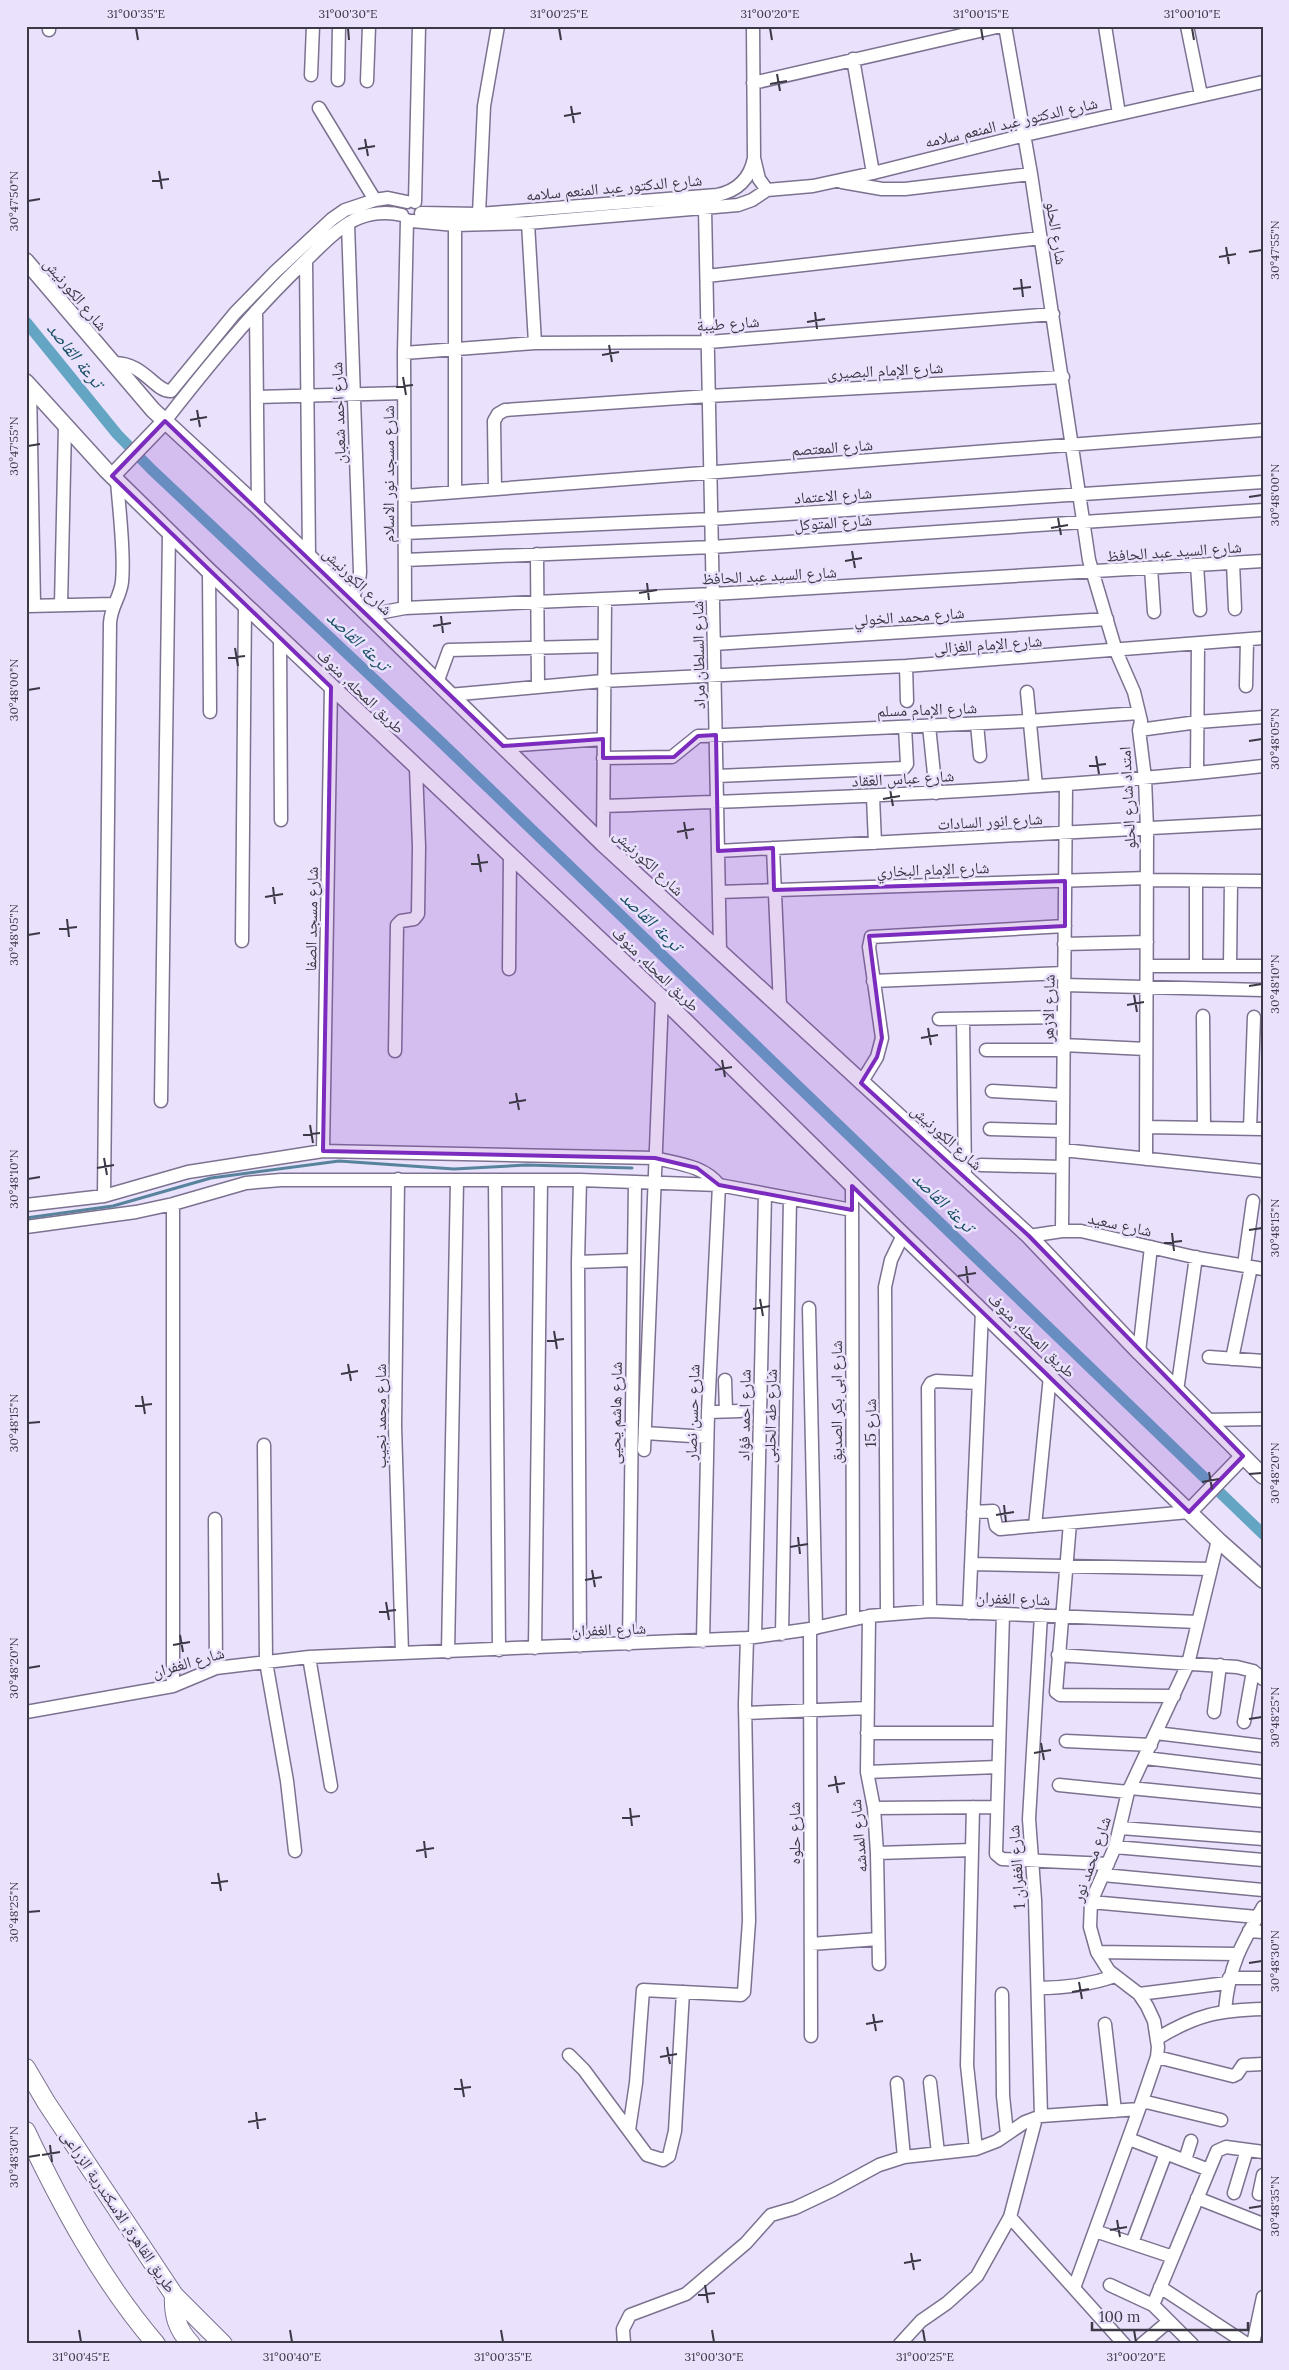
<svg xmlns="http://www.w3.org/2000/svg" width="1289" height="2370" font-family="Lora,'Noto Naskh Arabic',serif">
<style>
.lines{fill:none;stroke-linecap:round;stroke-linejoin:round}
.stream{stroke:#57849c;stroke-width:3}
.canal{stroke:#63a5c2;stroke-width:11}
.minor-casing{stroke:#7c7290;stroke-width:15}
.major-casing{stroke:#7c7290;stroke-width:18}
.highway-casing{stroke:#7c7290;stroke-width:20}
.minor{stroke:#fff;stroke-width:12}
.major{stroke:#fff;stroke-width:15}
.highway{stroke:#fff;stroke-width:18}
.marked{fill:#7b2cbf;fill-opacity:0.2;stroke:#7b2cbf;stroke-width:4;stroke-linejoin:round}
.ticks{fill:none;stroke:#3c3845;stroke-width:2}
.labels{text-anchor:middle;stroke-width:5;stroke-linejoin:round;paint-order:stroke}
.street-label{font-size:16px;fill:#3c3845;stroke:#eae1fc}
.water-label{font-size:18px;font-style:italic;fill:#184f64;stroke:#eae1fc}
.neatline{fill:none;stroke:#3c3845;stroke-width:2}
.ticks-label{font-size:12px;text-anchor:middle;fill:#3c3845}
</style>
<rect width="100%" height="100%" fill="#eae1fc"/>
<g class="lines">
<path class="stream" d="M26 1218 113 1206 211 1178 339 1161 454 1169 527 1165 632 1168"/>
<path class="canal" d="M26 322 117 434 151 469 441 742 1263 1534"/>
<g class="minor-casing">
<path id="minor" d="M753 26 754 158 759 179 767 190
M1005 26 1031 174 1089 560 1116 651 1134 692 1141 721 1139 730 1145 778 1147 829 1146 1159
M1105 26 1119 114
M1187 26 1201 95
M49 30V26
M853 59 873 173
M311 75 313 26
M338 80 339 26
M367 81 369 26
M753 83 1001 26
M319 108 375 200
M842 182 882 189H905L1031 174
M415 202 419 26
M705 208 720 952
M421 213 479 214 717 195C737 191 750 179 754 158
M479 214 484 106 498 26
M412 221 455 225 528 223 738 205 752 200 767 190 813 186 873 173 1025 135 1263 82
M528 223 535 343
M348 224 360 572 359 582 352 599
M455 225V492
M306 260 309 558
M707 276 1041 238
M256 311 258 507
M404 353 535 343 709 342 1053 314
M113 363C144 362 156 393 171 391L235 313 275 272 332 219 345 210 375 200 388 198 407 202
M30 387 34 605
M257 397 404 393
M165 421C208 366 252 312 302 264 318 249 335 230 354 220 369 213 387 211 402 215
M495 489 494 421 498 414 505 410 709 396 1063 377
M405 496 1263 430
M405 533 712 519 1263 482
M537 554 538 687
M405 560 712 547 1263 510
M1233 563 1235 609
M1197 565 1200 610
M1151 568 1154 612
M209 571 210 712
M61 605 65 426
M28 606 113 604
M405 608 404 353 407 220
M368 615 405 608 713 594 1263 561
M280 638 281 820
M714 644 1107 619
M906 666 907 701
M437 683 449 650 604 646
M1246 686 1247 640
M1027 692 1036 786
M449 695 603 681 906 666 1263 638
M977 724 980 756
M929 726 936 793
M1139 730 1198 722 1263 717
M503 746 603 739
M603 758 672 757 698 736H702L1029 721 1139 713
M1197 773 1198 644
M717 776 904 768 907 764 905 727
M873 797 875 843
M604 806C824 798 1044 791 1263 766
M603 844 605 600
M773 848 780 1007
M718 851 1263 822
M1147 880 1263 881
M719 892 1147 878
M242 941 245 605
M1064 944 1147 942
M1147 966H1263
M1196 966V881
M1230 966 1231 881
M509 969 510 853
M873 981 1064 973
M1064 985 1263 990
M1203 1016 1204 1128
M939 1019 1064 1017
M963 1019 965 1177
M1063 1045 1146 1049
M986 1050H1063
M395 1051 397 925 401 921 414 919 418 914 419 847 416 768
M861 1083 877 1057 882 1038 869 947 871 937 1065 926
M992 1091 1063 1095
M161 1101 169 532
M1146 1127 1263 1129
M990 1129 1063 1131
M1250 1129 1254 1017
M1063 1150 1263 1171
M323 1151 331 687
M981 1165 1062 1167
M398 1179 395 1426 402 1653
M495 1180 499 1650
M580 1180 578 1262 580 1646
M852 1186 853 1618
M104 1196 110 623C111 606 120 598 122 582 125 553 119 510 117 480
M173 1204V1686
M26 1205 104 1196 188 1172 323 1151 655 1158C678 1164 703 1165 719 1185
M26 1227 136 1212 173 1204 246 1183 281 1180H580L719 1185 852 1210
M1062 1231 1066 785
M1029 1236 1062 1231H1081L1198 1258 1263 1269
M578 1262 633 1260
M1244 1265 1253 1201
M809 1308 816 1628
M1139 1352 1151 1247
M1209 1357 1263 1361
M1232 1359 1251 1267
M725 1380 726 1411
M1177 1391 1196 1257
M708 1412 740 1411
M1206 1420 1263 1419
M645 1433 707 1437
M264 1445 266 1662 287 1781 295 1851
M644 1450 662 998
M973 1512 993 1511 996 1526 1000 1529 1189 1512
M215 1519 216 1668
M1070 1523 1056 1692 1060 1695 1174 1696
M1035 1526 1050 1376
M971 1564 1210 1569
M930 1611 928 1388 931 1383 936 1381 979 1383
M887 1613 885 1287 891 1260 903 1235
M969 1613 982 1311
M1003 1614 996 1854 1002 1859 1108 1864
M1041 1615 1029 1819 1035 1900 1041 2116
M869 1616 867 1772 874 1808 877 1853 879 1964
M810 1629 811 2036
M782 1634 790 1199
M755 1637 765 1194
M703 1641 708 1412 719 1185
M629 1644 635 1182
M535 1648 541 1180
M448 1652 457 1181
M1058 1655 1237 1667 1253 1671 1263 1679
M309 1657 331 1786
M26 1712 173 1686 216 1668 309 1657 747 1638 810 1629 869 1616 930 1611 1198 1622
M1214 1712 1220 1665
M745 1713 868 1708
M1244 1722 1253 1671
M867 1733H999
M1156 1733 1263 1746
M1066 1741 1151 1745
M1145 1758 1263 1772
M867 1772 998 1767
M1059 1785 1128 1792
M1130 1788 1263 1801
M973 1807 967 2065 976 2149
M874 1808 997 1807
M1121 1828 1263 1839
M1115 1847 1263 1860
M877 1853 972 1850
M1103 1875 1263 1890
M1091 1902 1257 1917
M1249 1931 1263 1932
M811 1944 878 1939
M1097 1952 1236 1954
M1229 1978H1263
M1038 1988C1065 1988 1089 1985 1115 1976
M1002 1994 1003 2096 1007 2134
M1139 1994 1227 1983
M1225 2010C1229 1966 1241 1945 1263 1907
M1105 2024 1115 2111
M1158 2038C1196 2015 1219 2010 1263 2009
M569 2055 584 2070 647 2155 663 2160 669 2156 675 2131 683 1992
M1157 2057 1233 2076 1237 2074 1243 2065 1263 2064
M930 2082 938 2153
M897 2083 904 2157
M1142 2101 1221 2120
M629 2130 636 2083 643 1990 741 1995 744 1992 749 1921 745 1704 747 1638
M1129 2139 1209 2170
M1185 2160 1191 2141
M1234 2193 1247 2150
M1259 2194 1263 2175
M1197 2198 1263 2224
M1010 2217 1124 2344
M1095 2231 1173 2257
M1132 2243 1166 2153
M1110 2285 1153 2305 1192 2344
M1160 2287 1247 2344
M1074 2288 1142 2101 1157 2057 1158 2047 1154 2021 1147 2006 1139 1994 1109 1971 1097 1952 1090 1927 1091 1902 1115 1847 1128 1792 1188 1664 1218 1540
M1153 2305 1217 2151 1226 2147 1263 2152
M624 2344 623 2329 630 2315 686 2294 746 2243 771 2215 795 2208 833 2190 879 2165 904 2157 976 2149 997 2141 1025 2122 1041 2116 1139 2109
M900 2344 921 2321 947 2303 977 2276 1010 2217 1036 2118
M1142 2344 1169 2321
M1253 2344 1263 2297"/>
</g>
<g class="major-casing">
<path id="major" d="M26 261 153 410 258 507 603 844 1029 1236 1139 1352 1263 1476
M26 382 106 470 209 571 662 998 903 1235 1218 1540 1263 1580
M112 476 165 421
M1189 1512 1243 1456"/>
</g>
<g class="highway-casing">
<path id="highway" d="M26 2068 46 2102 174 2295 223 2344
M26 2131C61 2205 102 2281 156 2344
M174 2295C173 2315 177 2329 191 2344"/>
</g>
<use href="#minor" class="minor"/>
<use href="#major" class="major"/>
<use href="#highway" class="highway"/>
</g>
<path class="marked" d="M165 421 503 746 603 739V758L674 757 698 736 716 735 718 851 773 848 774 890 1065 881V926L869 936 882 1038 877 1057 861 1083 1029 1236 1243 1456 1189 1512 852 1186V1210L719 1185 697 1168 655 1158 323 1151 331 687 112 476Z"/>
<path class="ticks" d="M136 28 138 40M348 28 349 40M559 28 561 40M770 28 772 40M981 28 983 40M1192 28 1194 40M777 74 780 91M770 84 787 81M571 106 574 123M564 116 581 113M365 139 368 156M358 149 375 146M159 171 162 189M152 181 169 179M28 201 40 199M1226 247 1229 264M1249 252 1262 250M1219 257 1236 254M1021 279 1023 297M1013 289 1031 287M815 312 817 329M807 322 825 319M609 345 612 362M602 355 619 352M403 377 406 395M396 387 413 385M197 410 200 427M190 420 207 417M28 446 40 444M1249 497 1262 495M1058 518 1061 535M1051 528 1068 525M852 551 855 568M845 561 862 558M647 583 649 600M639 593 657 590M441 616 443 633M433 626 451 623M235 648 238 666M228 658 245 656M28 690 40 688M1249 741 1262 739M1096 756 1099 774M1089 766 1106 764M890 789 893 806M883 799 900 796M684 822 687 839M677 832 694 829M478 854 481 872M471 864 488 862M273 887 275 904M265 897 283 894M67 919 69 937M59 929 77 927M28 935 40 933M1249 986 1262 984M1134 995 1137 1012M1127 1005 1144 1002M928 1028 931 1045M921 1038 938 1035M722 1060 725 1077M715 1070 732 1067M516 1093 519 1110M509 1103 526 1100M310 1125 313 1143M303 1135 320 1133M104 1158 107 1175M97 1168 114 1165M28 1179 40 1177M1249 1230 1262 1228M1172 1233 1174 1251M1164 1243 1182 1241M966 1266 968 1283M958 1276 976 1273M760 1299 763 1316M753 1309 770 1306M554 1331 557 1349M547 1341 564 1339M348 1364 351 1381M341 1374 358 1371M142 1396 145 1414M135 1406 152 1404M28 1423 40 1422M1209 1472 1212 1489M1249 1474 1262 1473M1202 1482 1219 1479M1004 1505 1006 1522M996 1515 1014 1512M798 1537 800 1554M790 1547 808 1544M592 1570 595 1587M585 1580 602 1577M386 1602 389 1620M379 1612 396 1610M180 1635 183 1652M173 1645 190 1642M28 1668 40 1666M1249 1719 1262 1717M1041 1743 1044 1760M1034 1753 1051 1750M835 1776 838 1793M828 1786 845 1783M630 1808 632 1826M622 1818 640 1816M424 1841 426 1858M416 1851 434 1848M218 1873 221 1891M211 1883 228 1881M28 1912 40 1911M1249 1963 1262 1961M1079 1982 1082 1999M1072 1992 1089 1989M873 2014 876 2031M866 2024 883 2021M667 2047 670 2064M660 2057 677 2054M461 2079 464 2097M454 2089 471 2087M256 2112 258 2129M248 2122 266 2119M50 2145 52 2162M42 2155 60 2152M28 2157 40 2155M1249 2208 1262 2206M1117 2220 1120 2237M1110 2230 1127 2227M911 2253 914 2270M904 2263 921 2260M705 2285 708 2303M698 2295 715 2293M79 2330 81 2342M290 2330 292 2342M501 2330 503 2342M712 2330 714 2342M923 2330 925 2342M1134 2330 1136 2342"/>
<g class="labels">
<g class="street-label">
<text transform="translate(1011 122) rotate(-13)" y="6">شارع الدكتور عبد المنعم سلامه</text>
<text transform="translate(614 187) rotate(-5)" y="6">شارع الدكتور عبد المنعم سلامه</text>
<text transform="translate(1057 233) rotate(81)" y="6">شارع الحلو</text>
<text transform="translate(76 294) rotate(50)" y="6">شارع الكورنيش</text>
<text transform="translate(728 323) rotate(-4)" y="6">شارع طيبة</text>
<text transform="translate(885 370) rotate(-3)" y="6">شارع الإمام البصيرى</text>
<text transform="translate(338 413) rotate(-92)" y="6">شارع احمد شعبان</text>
<text transform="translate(832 447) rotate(-4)" y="6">شارع المعتصم</text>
<text transform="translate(388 474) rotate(-90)" y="6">شارع مسجد نور الاسلام</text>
<text transform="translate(833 495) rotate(-4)" y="6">شارع الاعتماد</text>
<text transform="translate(833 522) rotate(-4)" y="6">شارع المتوكل</text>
<text transform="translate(1174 551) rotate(-4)" y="6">شارع السيد عبد الحافظ</text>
<text transform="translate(769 575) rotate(-3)" y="6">شارع السيد عبد الحافظ</text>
<text transform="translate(358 581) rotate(44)" y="6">شارع الكورنيش</text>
<text transform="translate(909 616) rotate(-4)" y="6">شارع محمد الخولي</text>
<text transform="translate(988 644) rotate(-4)" y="6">شارع الإمام الغزالى</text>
<text transform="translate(698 655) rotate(-91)" y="6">شارع السلطان مراد</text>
<text transform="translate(361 691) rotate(44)" y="6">طريق المحله, منوف</text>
<text transform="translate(927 709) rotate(-2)" y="6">شارع الإمام مسلم</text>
<text transform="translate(903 778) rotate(-3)" y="6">شارع عباس العقاد</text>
<text transform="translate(1127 798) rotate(-93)" y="6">امتداد شارع الحلو</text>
<text transform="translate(990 821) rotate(-3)" y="6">شارع انور السادات</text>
<text transform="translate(649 862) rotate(43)" y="6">شارع الكورنيش</text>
<text transform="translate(933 869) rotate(-2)" y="6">شارع الإمام البخاري</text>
<text transform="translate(311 919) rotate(-89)" y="6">شارع مسجد الصفا</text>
<text transform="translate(656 969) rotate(44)" y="6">طريق المحله, منوف</text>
<text transform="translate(1048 1008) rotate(-89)" y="6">شارع الازهر</text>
<text transform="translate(947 1137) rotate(42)" y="6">شارع الكورنيش</text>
<text transform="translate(1120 1224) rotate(12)" y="6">شارع سعيد</text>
<text transform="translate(1032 1335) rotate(44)" y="6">طريق المحله, منوف</text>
<text transform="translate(836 1402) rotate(-90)" y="6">شارع ابى بكر الصديق</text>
<text transform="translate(692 1412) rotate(-88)" y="6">شارع حسن نصار</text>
<text transform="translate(615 1413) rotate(-89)" y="6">شارع هاشم يحيى</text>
<text transform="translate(744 1415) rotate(-89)" y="6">شارع احمد فؤاد</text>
<text transform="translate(380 1416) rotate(-90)" y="6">شارع محمد نجيب</text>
<text transform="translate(770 1416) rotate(-89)" y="6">شارع طه الحلبى</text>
<text transform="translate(870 1423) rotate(-90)" y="6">شارع 15</text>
<text transform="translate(1013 1598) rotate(2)" y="6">شارع الغفران</text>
<text transform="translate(609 1629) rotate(-2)" y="6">شارع الغفران</text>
<text transform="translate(188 1662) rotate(-16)" y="6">شارع الغفران</text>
<text transform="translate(794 1833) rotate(-90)" y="6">شارع حلوه</text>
<text transform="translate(858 1836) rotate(-95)" y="6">شارع المدشه</text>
<text transform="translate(1091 1859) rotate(-71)" y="6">شارع محمد نور</text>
<text transform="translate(1016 1867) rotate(-94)" y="6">شارع الغفران 1</text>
<text transform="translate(119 2211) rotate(56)" y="6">طريق القاهرة, الاسكندرية الزراعى</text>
</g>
<g class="water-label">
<text transform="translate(75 355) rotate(51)" y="6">ترعة القاصد</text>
<text transform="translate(358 641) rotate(43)" y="6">ترعة القاصد</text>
<text transform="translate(651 921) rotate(44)" y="6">ترعة القاصد</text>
<text transform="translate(943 1202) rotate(44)" y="6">ترعة القاصد</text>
</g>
</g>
<rect width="1289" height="2370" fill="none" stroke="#eae1fc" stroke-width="55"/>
<path d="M1092 2322v8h156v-8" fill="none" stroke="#3c3845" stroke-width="2.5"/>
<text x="1099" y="2322" font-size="15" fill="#3c3845" stroke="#eae1fc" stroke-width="4" paint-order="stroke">100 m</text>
<rect x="28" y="28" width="1234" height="2314" class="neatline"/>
<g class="ticks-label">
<text x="136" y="18">31°00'35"E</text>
<text x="348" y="18">31°00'30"E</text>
<text x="559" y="18">31°00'25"E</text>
<text x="770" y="18">31°00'20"E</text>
<text x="981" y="18">31°00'15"E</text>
<text x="1192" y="18">31°00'10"E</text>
<text transform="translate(14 201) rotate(-90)" y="4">30°47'50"N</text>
<text transform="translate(1275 250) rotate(-90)" y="4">30°47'55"N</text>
<text transform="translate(14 446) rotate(-90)" y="4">30°47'55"N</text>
<text transform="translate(1275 495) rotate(-90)" y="4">30°48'00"N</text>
<text transform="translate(14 690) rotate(-90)" y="4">30°48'00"N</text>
<text transform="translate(1275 739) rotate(-90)" y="4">30°48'05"N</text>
<text transform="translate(14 935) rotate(-90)" y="4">30°48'05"N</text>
<text transform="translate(1275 984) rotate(-90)" y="4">30°48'10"N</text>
<text transform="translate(14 1179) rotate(-90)" y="4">30°48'10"N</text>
<text transform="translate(1275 1228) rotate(-90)" y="4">30°48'15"N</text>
<text transform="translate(14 1423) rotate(-90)" y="4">30°48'15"N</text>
<text transform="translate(1275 1473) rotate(-90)" y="4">30°48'20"N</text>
<text transform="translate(14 1668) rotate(-90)" y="4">30°48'20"N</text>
<text transform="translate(1275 1717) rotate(-90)" y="4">30°48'25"N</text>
<text transform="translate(14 1912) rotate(-90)" y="4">30°48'25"N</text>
<text transform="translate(1275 1961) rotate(-90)" y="4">30°48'30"N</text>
<text transform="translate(14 2157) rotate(-90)" y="4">30°48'30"N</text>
<text transform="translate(1275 2206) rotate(-90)" y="4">30°48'35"N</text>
<text x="81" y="2361">31°00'45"E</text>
<text x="292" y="2361">31°00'40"E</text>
<text x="503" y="2361">31°00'35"E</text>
<text x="714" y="2361">31°00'30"E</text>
<text x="925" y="2361">31°00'25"E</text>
<text x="1136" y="2361">31°00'20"E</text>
</g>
</svg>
